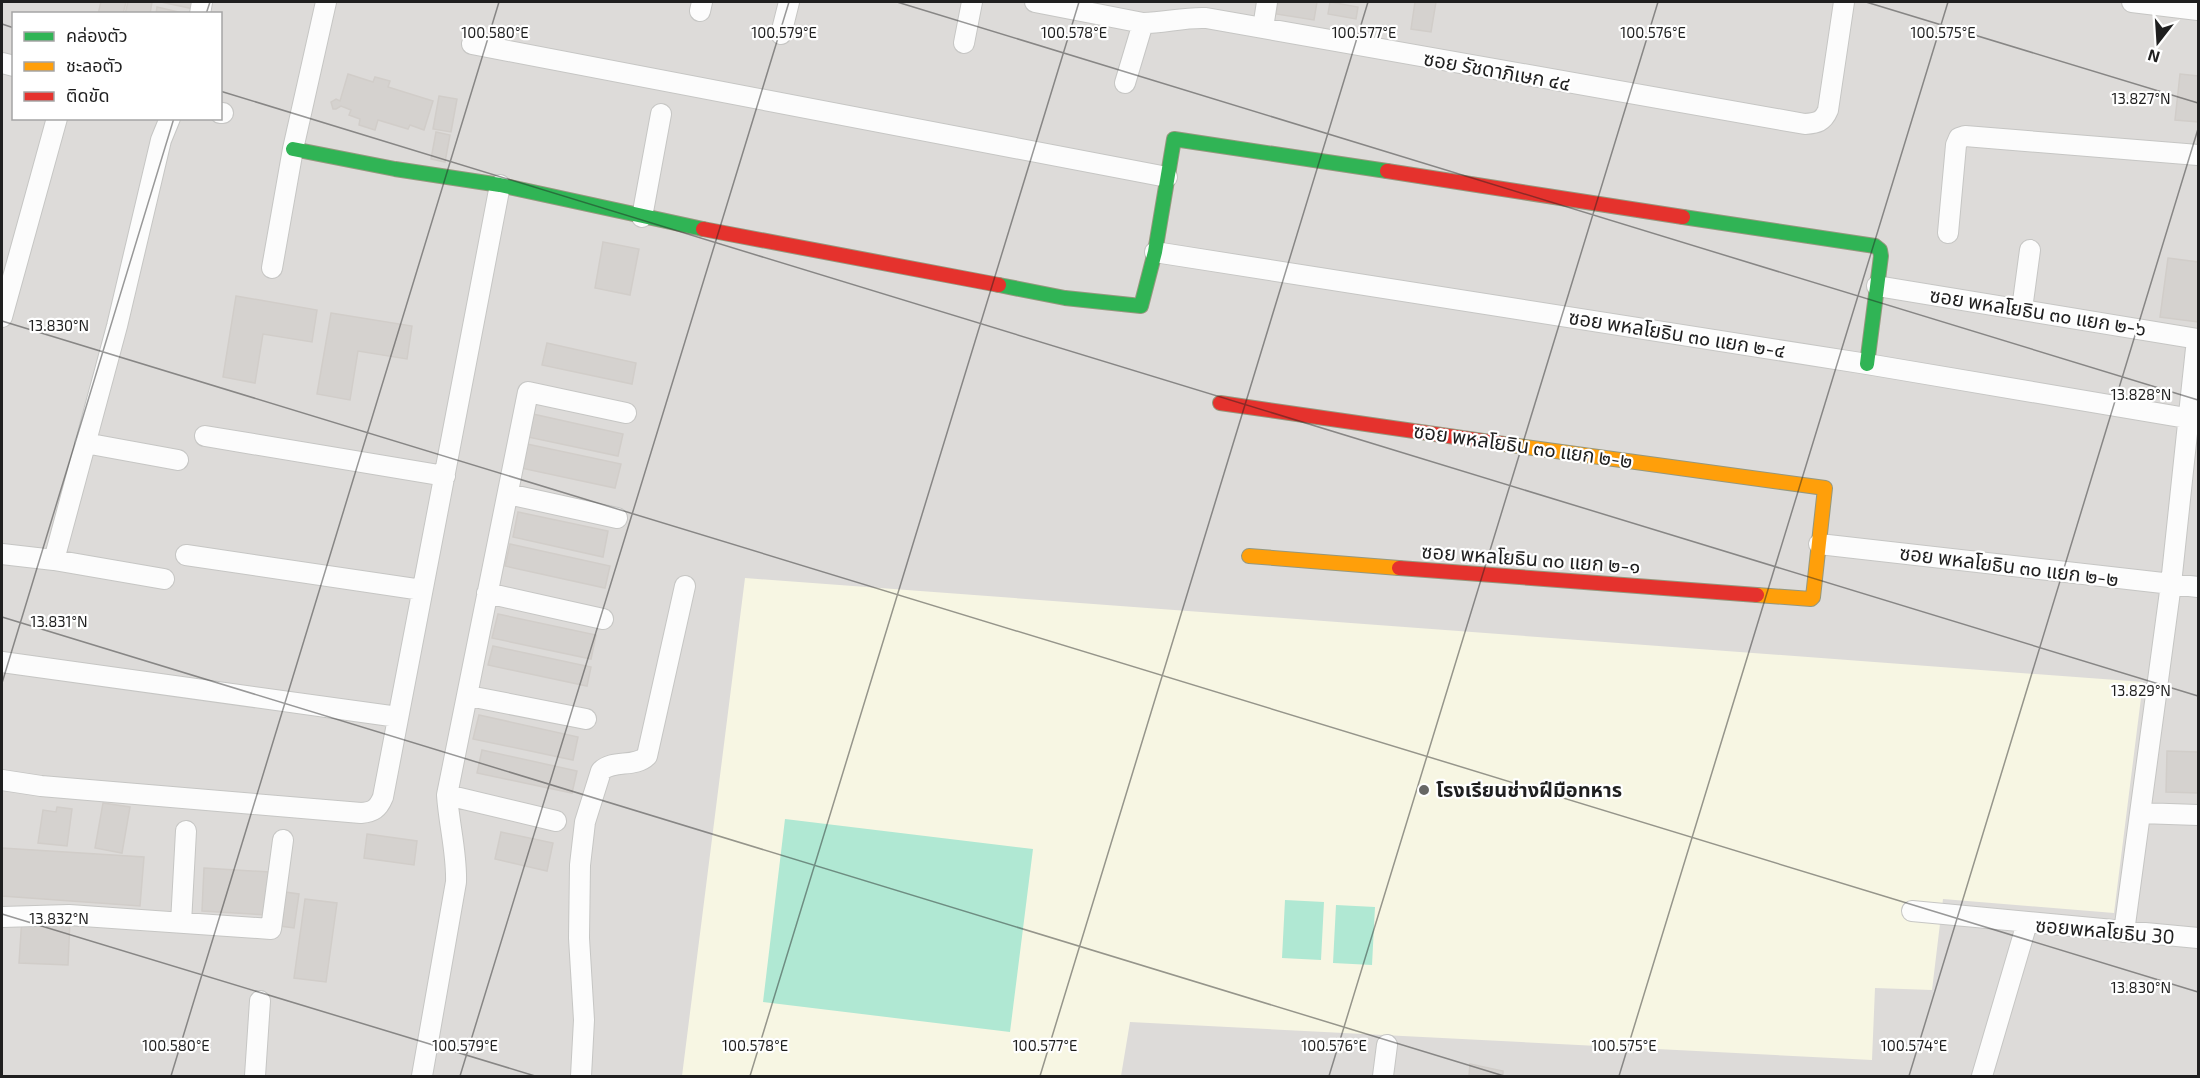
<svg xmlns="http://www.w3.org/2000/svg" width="2200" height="1078" font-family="'Exo 2','Noto Sans Thai',sans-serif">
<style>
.residential{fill:#dddbd9;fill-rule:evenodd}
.education{fill:#f7f6e3}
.pitch{fill:#b0e8d3}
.building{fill:#d5d2cf;stroke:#d1cdc9;stroke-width:1.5}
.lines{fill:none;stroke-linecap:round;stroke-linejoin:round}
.street-casing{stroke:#c6c6c4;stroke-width:22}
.fast-casing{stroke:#95987e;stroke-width:16}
.slow-casing{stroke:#95987e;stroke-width:16}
.jam-casing{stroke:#95987e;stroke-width:16}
.street{stroke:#fcfcfc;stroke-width:20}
.fast{stroke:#30b455;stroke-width:14}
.slow{stroke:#ff9f0a;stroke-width:14}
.jam{stroke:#e5322d;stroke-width:14}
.ticks{fill:none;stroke:#1f1f1f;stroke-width:1.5;stroke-opacity:0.45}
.poi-dot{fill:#676765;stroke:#fff;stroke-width:2}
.labels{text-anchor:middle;stroke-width:4.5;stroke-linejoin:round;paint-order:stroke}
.street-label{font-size:20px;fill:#1f1f1f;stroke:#fff}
.poi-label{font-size:20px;font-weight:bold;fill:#1f1f1f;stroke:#fff;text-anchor:start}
.ticks-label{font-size:15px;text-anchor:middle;fill:#1f1f1f;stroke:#fff;stroke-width:4.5;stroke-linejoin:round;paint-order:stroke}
</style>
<rect width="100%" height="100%" fill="#eeece8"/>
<path class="residential" d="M2 2H2198V1076H2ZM14 14H220V118H14Z"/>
<path class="education" d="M745 578 2143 682 2114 913 1943 899 1932 990 1875 988 1872 1060 1130 1022 1121 1076H682Z"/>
<path class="pitch" d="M785 819 1033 849 1010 1032 763 1002Z
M1285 900 1324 902 1321 960 1282 958Z
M1336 905 1375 907 1372 965 1333 963Z"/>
<path class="building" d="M101 2H126L123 14H98Z
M128 2H152L150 14H125Z
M161 2H196L194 9Z
M1278 2H1317L1314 20 1276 14Z
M1330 2 1358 7 1356 19 1328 14Z
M1415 2H1436L1431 32 1411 29Z
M157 7 187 14H156Z
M348 74 373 82 375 77 390 81 388 87 433 101 424 130 410 125 408 129 378 120 375 130 359 125 360 119 349 115 351 110 341 106 336 109H333L331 102 336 99 340 101Z
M2180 74 2198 76V122L2175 120Z
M439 96 457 99 451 132 433 129Z
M436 132 450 135 445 162 431 159Z
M603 242 639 249 630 295 595 288Z
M2168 258 2198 262V322L2160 317Z
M236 296 317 310 312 342 263 334 255 383 223 377Z
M331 313 412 326 407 359 358 351 350 400 317 394Z
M547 343 636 363 632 384 542 365Z
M533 414 623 434 618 456 528 437Z
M527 444 621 464 615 488 521 468Z
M518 512 608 531 603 557 513 537Z
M510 544 610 566 605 588 505 566Z
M498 614 596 635 591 659 492 638Z
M493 646 591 667 587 686 488 665Z
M479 715 578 737 573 760 473 739Z
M482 750 577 771 572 793 477 773Z
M2167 751 2198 752V793L2166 792Z
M103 803 130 807 122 853 95 848Z
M57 807 72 809 67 846 38 843 43 810 56 812Z
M501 832 553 843 547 871 495 859Z
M367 834 417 841 414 865 364 858Z
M2 848 144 857 140 906 2 896Z
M204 868 270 872 267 915 202 911Z
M285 892 299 894 294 928 280 926Z
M305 899 337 903 326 982 294 978Z
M22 917 70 920 68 965 19 963Z
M1470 1064 1503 1071V1076H1469Z"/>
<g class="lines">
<g class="street-casing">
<path id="street" d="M1035 2 1143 23C1164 23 1184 17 1206 18L1805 124C1817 123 1823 122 1828 110L1844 2
M2132 2 2198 10
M700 11 702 2
M200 14 202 2
M1263 28 1267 2
M781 34 789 2
M964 43 972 2
M472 44 1167 177
M2 63 14 66
M1125 83 1143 23
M220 113H223
M642 217 661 114
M1948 233 1956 145 1959 138 1965 136 2198 155
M1155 252 1867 364 2198 420
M272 268 293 149 326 2
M1877 286 2198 339
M2022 309 2030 250
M2 317 57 118
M205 436 445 476
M85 443 178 460
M508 494 617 518
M1819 544 2198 587
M2 554 54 560 164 579
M186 555 422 590
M54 560 117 326 161 140 170 118
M487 593 603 619
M2 662 398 717
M469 696 586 719
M2 780 41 786 361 813C373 812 378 809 383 797L500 185
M447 795 556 821
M2140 813 2198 815
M1912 911 2198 938
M2 917 69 915 271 929 283 840
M181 923 186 831
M2124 932 2171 584 2197 339
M255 1076 260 1001
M422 1076 456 882C457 853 449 825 447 795L528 392 626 413
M581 1076 584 1020 579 938 580 865 585 822 601 771C613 759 635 768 647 756L685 586
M1383 1076 1387 1045
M1982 1076 2027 923"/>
</g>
<g class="fast-casing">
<path id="fast" d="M293 149 395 169 500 185 703 229
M1683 217 1875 246 1880 250 1881 256 1867 364
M999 285 1065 298 1141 306 1155 252 1174 139 1387 171"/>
</g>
<g class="slow-casing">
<path id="slow" d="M1504 444 1825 488 1813 597 1811 599 1757 595
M1249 556 1399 568"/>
</g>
<g class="jam-casing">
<path id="jam" d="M1387 171 1683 217
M703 229 999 285
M1220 403 1504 444
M1399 568 1757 595"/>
</g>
<use href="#street" class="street"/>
<use href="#fast" class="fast"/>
<use href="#slow" class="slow"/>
<use href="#jam" class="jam"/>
</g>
<path class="ticks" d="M897 2 2198 400M1866 2 2198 103M206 14 210 2M2 24 14 28M220 91 2198 696M2 321 2198 992M2 617 1504 1076M2 683 174 118M2 914 535 1076M171 1076 499 2M460 1076 789 2M750 1076 1079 2M1040 1076 1368 2M1329 1076 1658 2M1619 1076 1948 2M1909 1076 2198 129"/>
<circle class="poi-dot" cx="1424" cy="790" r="6"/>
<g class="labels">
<g class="street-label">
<text transform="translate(1497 71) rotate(10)" y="7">ซอย รัชดาภิเษก ๔๔</text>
<text transform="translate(2038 312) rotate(9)" y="7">ซอย พหลโยธิน ๓๐ แยก ๒-๖</text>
<text transform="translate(1677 334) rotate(9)" y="7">ซอย พหลโยธิน ๓๐ แยก ๒-๔</text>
<text transform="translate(1523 446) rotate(8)" y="7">ซอย พหลโยธิน ๓๐ แยก ๒-๒</text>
<text transform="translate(1531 559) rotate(4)" y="7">ซอย พหลโยธิน ๓๐ แยก ๒-๑</text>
<text transform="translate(2009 566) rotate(7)" y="7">ซอย พหลโยธิน ๓๐ แยก ๒-๒</text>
<text transform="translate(2105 931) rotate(5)" y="7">ซอยพหลโยธิน 30</text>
</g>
<g class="poi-label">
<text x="1436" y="797">โรงเรียนช่างฝีมือทหาร</text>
</g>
</g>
<g class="ticks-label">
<text x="495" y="38">100.580°E</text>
<text x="784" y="38">100.579°E</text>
<text x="1074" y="38">100.578°E</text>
<text x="1364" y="38">100.577°E</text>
<text x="1653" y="38">100.576°E</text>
<text x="1943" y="38">100.575°E</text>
<text x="2141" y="104">13.827°N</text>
<text x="59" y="331">13.830°N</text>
<text x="2141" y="400">13.828°N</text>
<text x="59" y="627">13.831°N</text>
<text x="2141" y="696">13.829°N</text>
<text x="59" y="924">13.832°N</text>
<text x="2141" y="993">13.830°N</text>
<text x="176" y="1051">100.580°E</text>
<text x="465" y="1051">100.579°E</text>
<text x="755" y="1051">100.578°E</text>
<text x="1045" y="1051">100.577°E</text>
<text x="1334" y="1051">100.576°E</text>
<text x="1624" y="1051">100.575°E</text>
<text x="1914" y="1051">100.574°E</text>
</g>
<rect width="2200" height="1078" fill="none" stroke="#1f1f1f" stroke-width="6"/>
<rect x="12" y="12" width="210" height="108" fill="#ffffff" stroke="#a5a5a5" stroke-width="1.5"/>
<rect x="24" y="32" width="30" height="9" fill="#30b455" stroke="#a5a5a5" stroke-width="1.5"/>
<text x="66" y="42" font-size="18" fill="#1f1f1f">คล่องตัว</text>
<rect x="24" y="62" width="30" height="9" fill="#ff9f0a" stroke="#a5a5a5" stroke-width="1.5"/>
<text x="66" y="72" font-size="18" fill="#1f1f1f">ชะลอตัว</text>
<rect x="24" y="92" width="30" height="9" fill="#e5322d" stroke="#a5a5a5" stroke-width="1.5"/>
<text x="66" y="102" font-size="18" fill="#1f1f1f">ติดขัด</text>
<g transform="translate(2158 42) rotate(197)" stroke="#ffffff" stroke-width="4.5" paint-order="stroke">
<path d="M0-4.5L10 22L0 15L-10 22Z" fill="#1f1f1f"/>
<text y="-9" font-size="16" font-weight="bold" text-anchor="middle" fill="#1f1f1f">N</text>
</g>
</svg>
